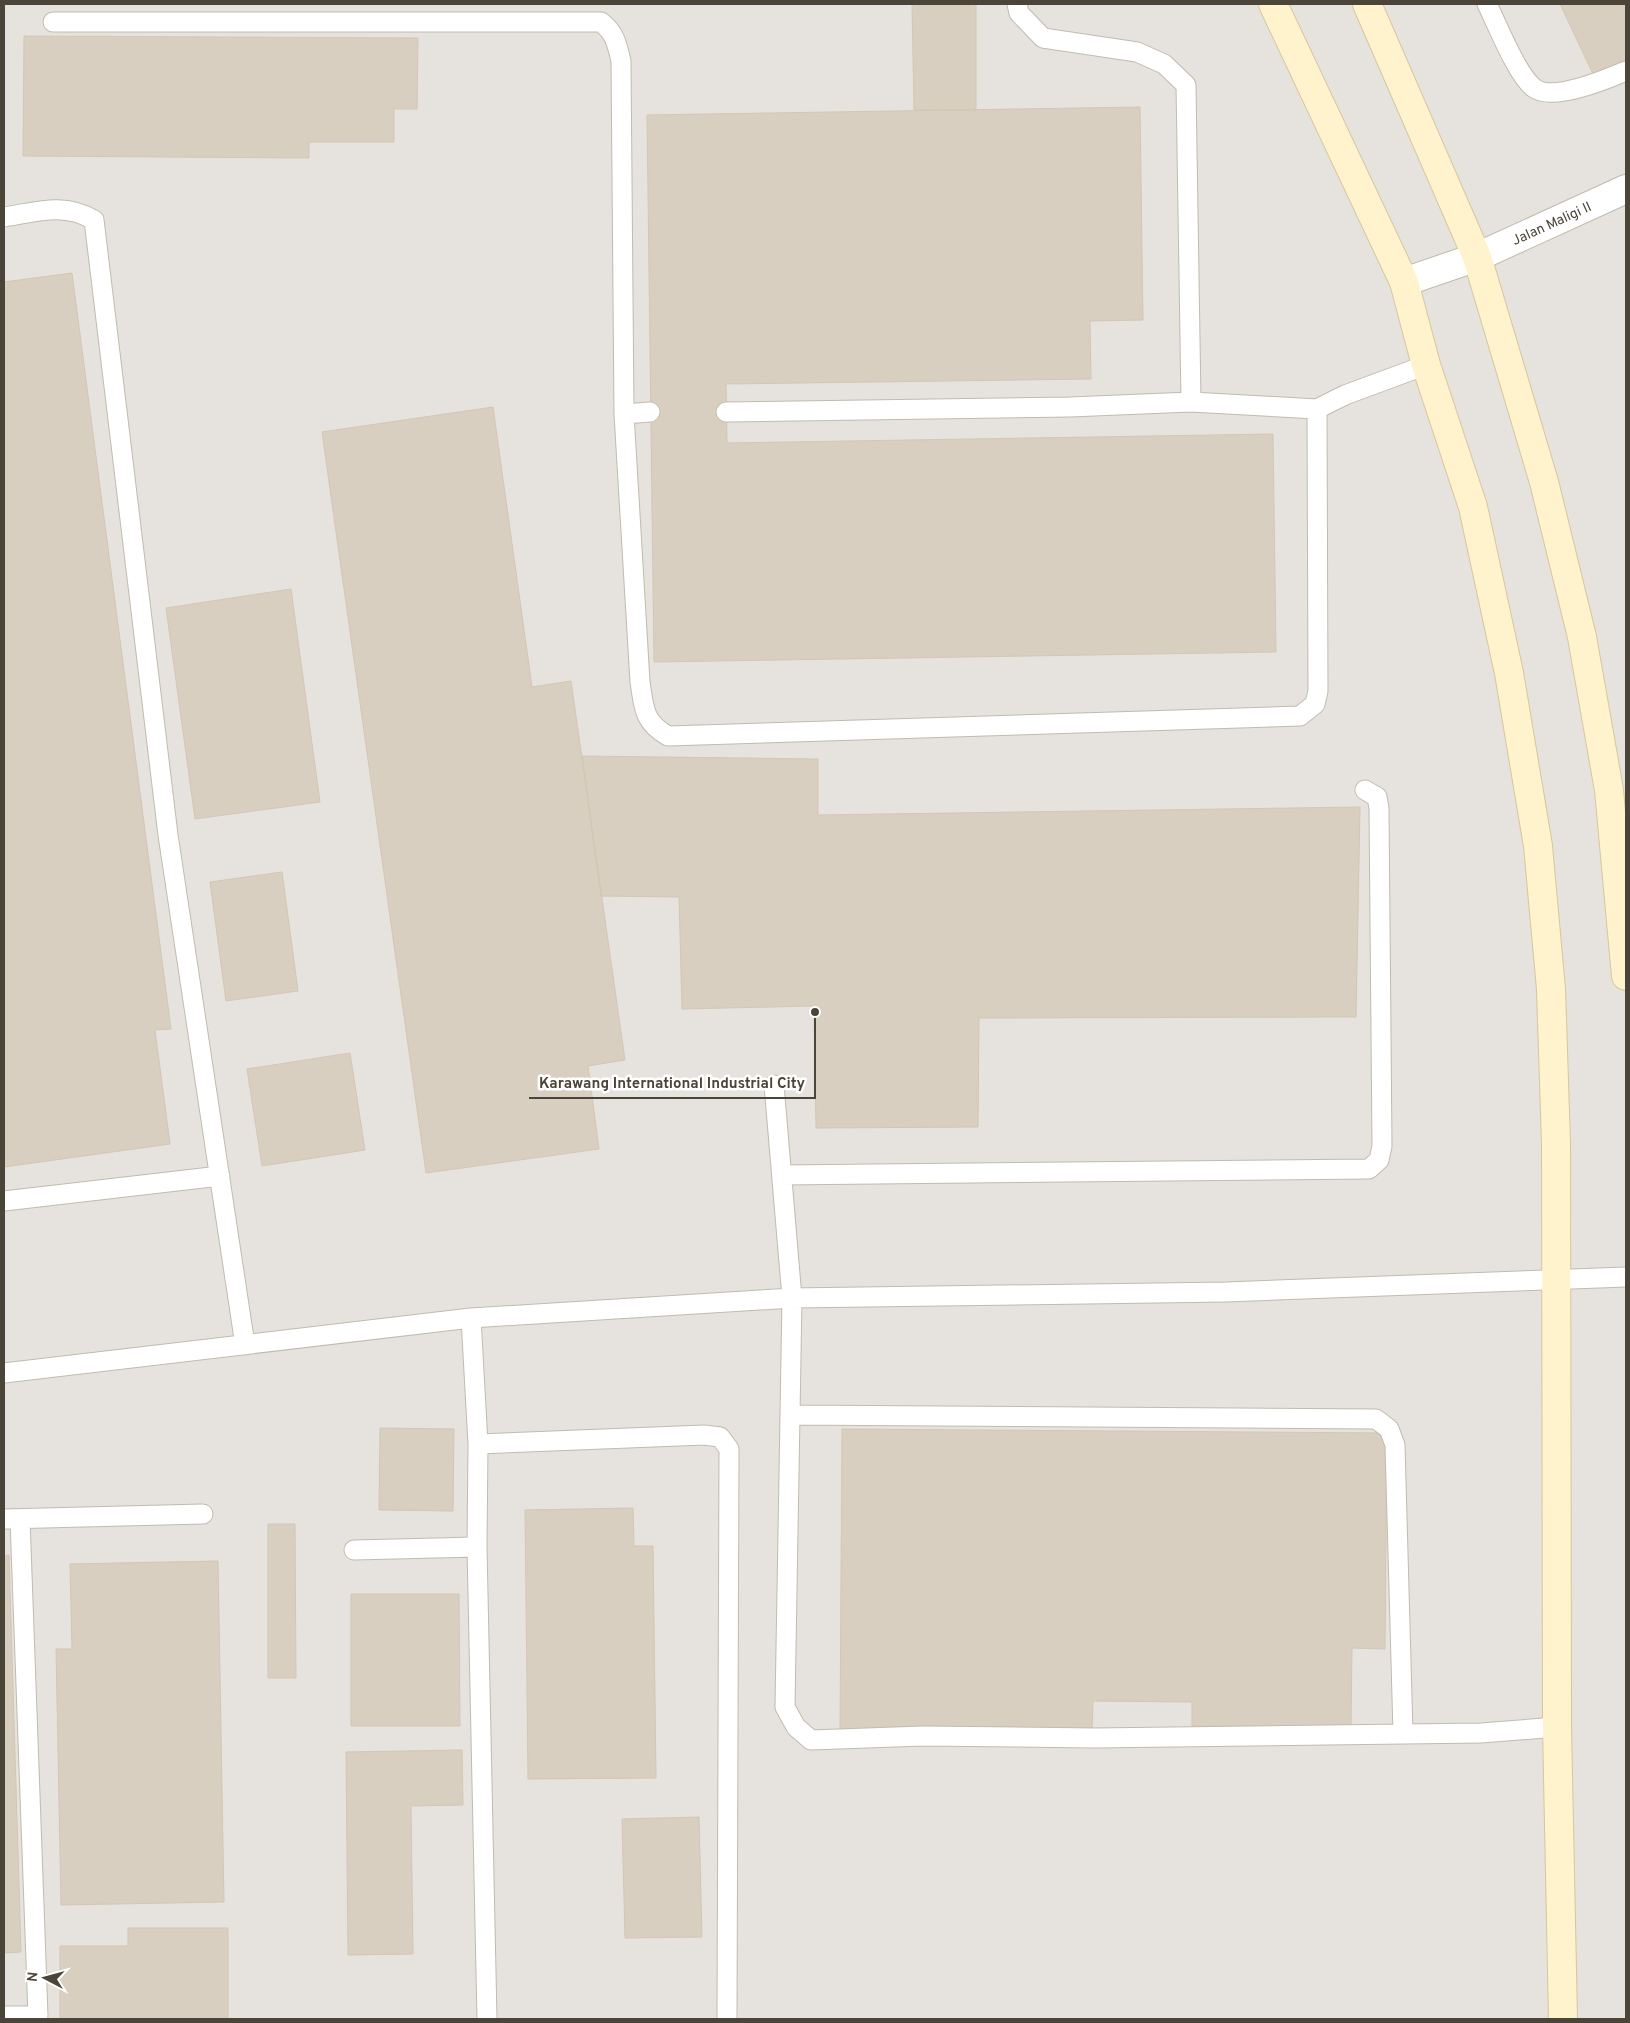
<svg xmlns="http://www.w3.org/2000/svg" width="1630" height="2023" font-family="Overpass,sans-serif">
<style>
.industrial{fill:#e6e2dd}
.building{fill:#d8cfc1;stroke:#d3c7b4}
.lines{fill:none;stroke-linecap:round;stroke-linejoin:round}
.lane-casing{stroke:#c2bbae;stroke-width:21}
.street-casing{stroke:#c2bbae;stroke-width:30}
.secondary-casing{stroke:#d6c79b;stroke-width:30}
.lane{stroke:#fff;stroke-width:19}
.street{stroke:#fff;stroke-width:28}
.secondary{stroke:#fff3cd;stroke-width:28}
.labels{text-anchor:middle;stroke-width:5;stroke-linejoin:round;paint-order:stroke}
.street-label{font-size:14px;fill:#4b4439;stroke:#fff}
.leader{fill:none;stroke:#4b4439;stroke-width:2}
.callout-dot{fill:#4b4439;stroke:#fff;stroke-width:2}
.callout-label{font-size:15px;text-anchor:middle;font-weight:bold;fill:#4b4439;stroke:#fff;stroke-width:5;stroke-linejoin:round;paint-order:stroke}
</style>
<rect width="100%" height="100%" fill="#f6f3ec"/>
<path class="industrial" d="M4 4H1626V2019H4Z"/>
<path class="building" d="M912 4H976V110H914Z
M1560 4H1626V60L1594 76Z
M24 36 418 38 417 109H394V142H309V158L23 156Z
M1140 107 1143 320 1090 321 1091 379 726 384 727 443 1273 434 1276 652 654 662 647 115Z
M72 273 171 1029 155 1030 170 1144 4 1167V282Z
M493 407 532 687 571 681 625 1060 588 1066 599 1149 426 1173 322 432Z
M291 589 320 802 195 819 166 608Z
M582 756 818 759V815L1360 807 1356 1017 979 1018 978 1127 816 1128 814 1006 682 1009 679 897 601 896Z
M282 872 298 991 226 1001 210 882Z
M350 1053 365 1150 262 1166 247 1069Z
M380 1428 454 1429 453 1511 379 1510Z
M842 1429 1387 1433 1385 1649 1352 1648 1351 1727 1192 1726V1702L1093 1701 1092 1732 840 1730Z
M633 1508 634 1546H653L656 1778 528 1779 525 1510Z
M268 1524H295L296 1678H268Z
M9 1555 21 1952 4 1953V1556Z
M218 1561 224 1902 61 1905 56 1649H72L70 1564Z
M351 1594H459L460 1726H351Z
M462 1750 463 1805 411 1806 413 1954 348 1955 346 1752Z
M699 1817 702 1937 625 1938 622 1819Z
M128 1928H228V2019H60V1946H128Z"/>
<g class="lines">
<g class="lane-casing">
<path id="lane" d="M1017 4 1019 13 1043 38 1137 52 1164 64 1186 85 1191 402
M1487 4C1497 24 1517 75 1534 88 1553 102 1607 79 1626 71
M53 22H601C615 33 617 44 621 61L624 414 640 682C644 707 643 722 668 736L1300 716 1315 704 1318 691 1317 409
M4 217C36 212 64 202 94 220L168 835 245 1345
M726 412 1070 407 1191 402 1317 409 1345 395 1426 365
M624 414 650 412
M774 1085 792 1298 785 1707 796 1727 811 1740 923 1736 1094 1738 1481 1733 1557 1727
M782 1175 1369 1169 1379 1160 1382 1146 1379 808 1377 797 1365 790
M4 1201 220 1176
M471 1318 478 1444 477 1547 487 2019
M4 1373 471 1318 792 1298 1226 1292 1626 1277
M791 1415 1376 1419 1389 1429 1395 1445 1403 1733
M478 1444 704 1435 720 1437 729 1449 727 2019
M4 1519 203 1514
M354 1550 477 1547
M4 2016H38L20 1519"/>
</g>
<g class="street-casing">
<g id="street">
<path id="s1" d="M1404 282 1477 257 1626 189"/>
</g>
</g>
<g class="secondary-casing">
<path id="secondary" d="M1273 4 1404 282 1426 365 1473 507 1509 673 1538 846 1551 989 1556 1143 1557 1727 1563 2019
M1367 4 1477 257 1544 482 1582 637 1609 790 1626 976"/>
</g>
<use href="#lane" class="lane"/>
<use href="#street" class="street"/>
<use href="#secondary" class="secondary"/>
</g>
<g class="labels">
<g class="street-label">
<text dy="5" stroke="none"><textPath href="#s1" startOffset="159">Jalan Maligi II</textPath></text>
</g>
</g>
<path class="leader" d="M815 1012L815 1098H529"/>
<circle class="callout-dot" cx="815" cy="1012" r="5"/>
<g class="callout-label">
<text x="672" y="1088">Karawang International Industrial City</text>
</g>
<rect width="1630" height="2023" fill="none" stroke="#4b4439" stroke-width="10"/>
<g transform="translate(45 1978) rotate(276)" stroke="#ffffff" stroke-width="4" paint-order="stroke">
<path d="M0-4L9 19L0 12L-9 19Z" fill="#4b4439"/>
<text y="-8" font-size="14" font-weight="bold" text-anchor="middle" fill="#4b4439">N</text>
</g>
</svg>
